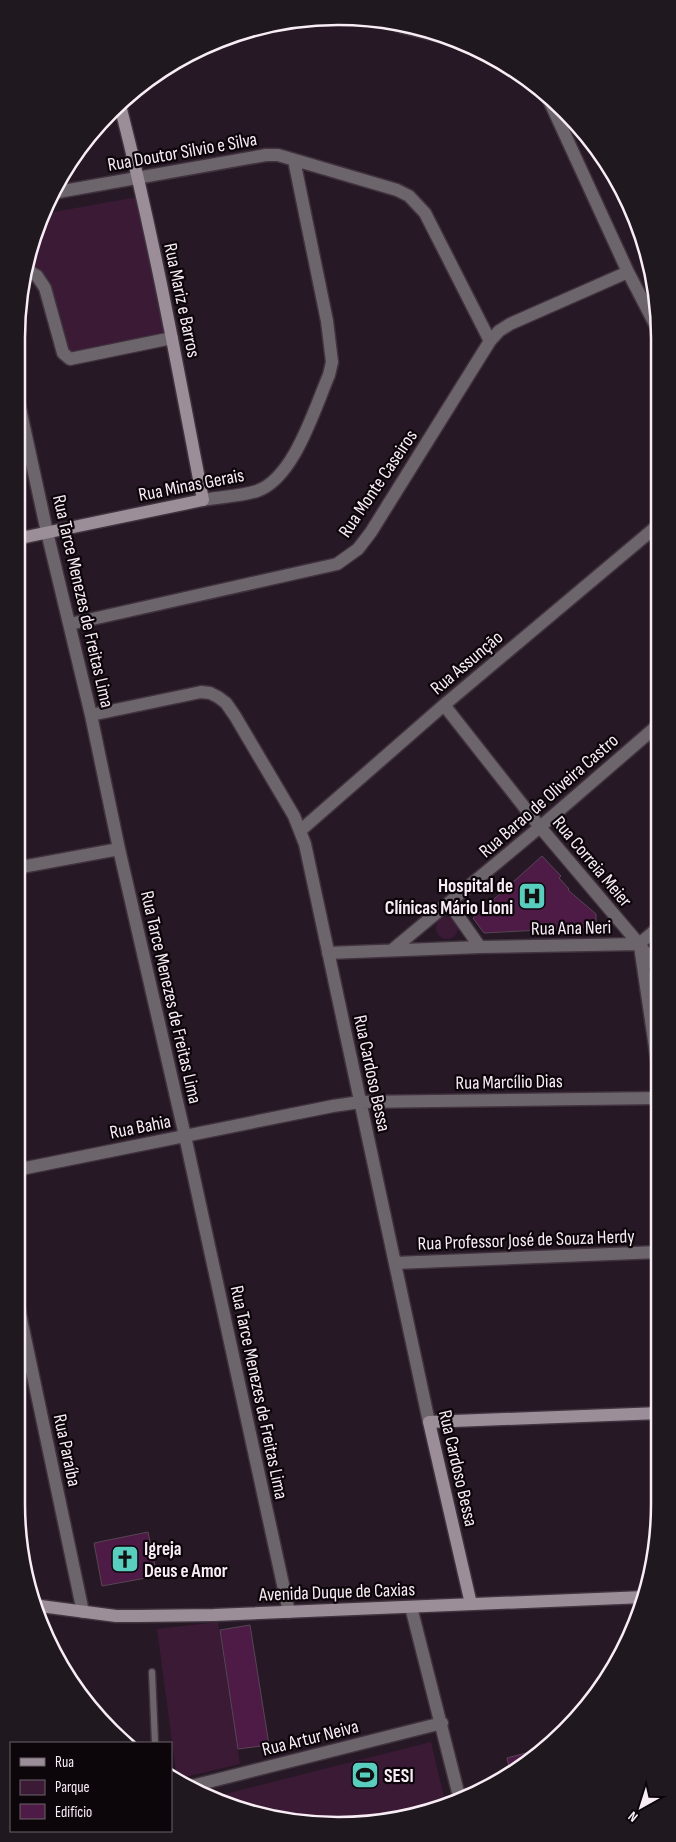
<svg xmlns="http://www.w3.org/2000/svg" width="676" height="1842" font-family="'Sofia Sans Condensed',sans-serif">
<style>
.green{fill:#3b1a36}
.building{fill:#4d1b46;stroke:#574654}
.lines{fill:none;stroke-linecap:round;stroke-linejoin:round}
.lane-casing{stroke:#40323e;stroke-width:9}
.street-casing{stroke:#40323e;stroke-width:15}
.secondary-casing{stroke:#40323e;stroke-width:15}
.lane{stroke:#6d656c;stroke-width:6}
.street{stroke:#6d656c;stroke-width:12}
.secondary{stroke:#9b8e98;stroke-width:12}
.labels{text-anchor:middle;stroke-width:4.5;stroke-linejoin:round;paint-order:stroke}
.street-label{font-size:19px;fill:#f8edf5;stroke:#0c060b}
.poi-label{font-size:19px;font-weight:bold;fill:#f8edf5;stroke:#0c060b;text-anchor:start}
.rim{fill:none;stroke:#f8edf5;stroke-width:2.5}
</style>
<rect width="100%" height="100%" fill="#271825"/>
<path class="green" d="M137 197 165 332 71 355C64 332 56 283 37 268 34 266 30 265 26 264L27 254 48 213Z
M436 928a11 11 0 1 1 22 0a11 11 0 1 1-22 0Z
M218 1622 240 1764 185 1777 176 1771 157 1629Z
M431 1742 445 1801 401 1820 296 1823 217 1796Z"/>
<path class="building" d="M542 856 561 876 559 878 569 889 568 890 596 914V927L484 933 473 918Z
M148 1532 157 1576 102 1586 94 1543Z
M250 1625 269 1745 238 1749 220 1630Z
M541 1749 517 1772 511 1774 507 1758Z"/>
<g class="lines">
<g class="lane-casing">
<path id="lane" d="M152 1672 155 1743"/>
</g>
<g class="street-casing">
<path id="street" d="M399 26 448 38
M549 100 628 272 657 328
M58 192 266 155H278L397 190 409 196 425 213 490 341
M25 269 37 276 45 288 63 353 70 359 172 338
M16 390 47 532 91 715 119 849 185 1136 289 1612
M203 500C220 497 242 496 257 491 294 478 314 410 329 375L332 362 327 321 294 160
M70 624 337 564 358 549 371 532 490 341 499 331 510 324 628 272
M444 705 540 827 639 944 659 971
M91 715 201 692 210 693 218 697 226 703 235 716 294 816 305 844 429 1422
M301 830 444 705 657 526
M16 868 119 849
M449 903 480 947
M640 946 659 1074
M392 950 540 827 658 725
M328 953 480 947 639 944 658 928
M16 1170 333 1106 360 1102 659 1098
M395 1263 659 1252
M16 1295 83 1612
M411 1607 459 1796
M188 1787 442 1723"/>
</g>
<g class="secondary-casing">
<path id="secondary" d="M16 539 203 500C178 369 154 238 121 109
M471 1604 429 1422 660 1413
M33 1605 116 1616H139L214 1615 644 1597"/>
</g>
<use href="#lane" class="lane"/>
<use href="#street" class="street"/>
<use href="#secondary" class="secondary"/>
</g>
<defs>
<g id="hospital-square" transform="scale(1.4375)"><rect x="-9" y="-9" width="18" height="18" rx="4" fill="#59cebe" stroke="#0c060b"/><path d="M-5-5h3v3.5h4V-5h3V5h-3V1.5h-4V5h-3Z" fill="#111"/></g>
<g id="church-square" transform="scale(1.4375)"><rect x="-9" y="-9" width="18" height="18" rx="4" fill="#59cebe" stroke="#0c060b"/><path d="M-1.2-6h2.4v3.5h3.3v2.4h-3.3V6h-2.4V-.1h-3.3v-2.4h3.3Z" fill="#111"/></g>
<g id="stadium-square" transform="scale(1.4375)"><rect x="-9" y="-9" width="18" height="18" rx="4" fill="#59cebe" stroke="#0c060b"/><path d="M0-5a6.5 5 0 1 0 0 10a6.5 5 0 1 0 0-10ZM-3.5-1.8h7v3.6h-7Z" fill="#111"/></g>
</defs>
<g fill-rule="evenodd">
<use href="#hospital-square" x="532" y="896"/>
<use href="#church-square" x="125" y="1559"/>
<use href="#stadium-square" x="365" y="1775"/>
</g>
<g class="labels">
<g class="street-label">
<text transform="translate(182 151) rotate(-10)" y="7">Rua Doutor Silvio e Silva</text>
<text transform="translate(183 300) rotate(78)" y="7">Rua Mariz e Barros</text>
<text transform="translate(377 483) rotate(-56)" y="7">Rua Monte Caseiros</text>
<text transform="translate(191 484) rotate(-11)" y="7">Rua Minas Gerais</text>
<text transform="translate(84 601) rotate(77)" y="7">Rua Tarce Menezes de Freitas Lima</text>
<text transform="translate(466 662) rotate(-40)" y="7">Rua Assunção</text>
<text transform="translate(548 795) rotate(-41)" y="7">Rua Barao de Oliveira Castro</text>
<text transform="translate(593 861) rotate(50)" y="7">Rua Correia Meier</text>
<text transform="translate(571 927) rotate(-1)" y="7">Rua Ana Neri</text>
<text transform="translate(172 997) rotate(77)" y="7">Rua Tarce Menezes de Freitas Lima</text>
<text transform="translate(373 1073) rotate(78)" y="7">Rua Cardoso Bessa</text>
<text transform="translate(509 1081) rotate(-1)" y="7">Rua Marcílio Dias</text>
<text transform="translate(140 1126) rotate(-11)" y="7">Rua Bahia</text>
<text transform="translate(526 1239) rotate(-2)" y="7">Rua Professor José de Souza Herdy</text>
<text transform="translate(260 1392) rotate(78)" y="7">Rua Tarce Menezes de Freitas Lima</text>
<text transform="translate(68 1450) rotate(78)" y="7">Rua Paraíba</text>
<text transform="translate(459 1468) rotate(77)" y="7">Rua Cardoso Bessa</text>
<text transform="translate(337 1591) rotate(-2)" y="7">Avenida Duque de Caxias</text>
<text transform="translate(310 1737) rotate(-14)" y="7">Rua Artur Neiva</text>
</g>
<g class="poi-label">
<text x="513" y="892" text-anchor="end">Hospital de<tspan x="513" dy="22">Clínicas Mário Lioni</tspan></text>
<text x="144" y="1555">Igreja<tspan x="144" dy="22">Deus e Amor</tspan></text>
<text x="384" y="1782">SESI</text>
</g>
</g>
<path d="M0 0H676V1842H0ZM338 25H338A313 313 0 0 1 651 338V1504A313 313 0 0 1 338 1817H338A313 313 0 0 1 25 1504V338A313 313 0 0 1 338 25Z" fill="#1f181e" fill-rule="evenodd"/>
<path class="rim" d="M338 25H338A313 313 0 0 1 651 338V1504A313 313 0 0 1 338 1817H338A313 313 0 0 1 25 1504V338A313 313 0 0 1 338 25Z"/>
<rect x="10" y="1742" width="162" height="90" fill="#0c060b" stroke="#6a6269"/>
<rect x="20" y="1758" width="25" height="8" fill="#9b8e98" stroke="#6a6269"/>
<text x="55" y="1767" font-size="15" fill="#f8edf5">Rua</text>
<rect x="20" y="1780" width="25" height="15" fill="#3b1a36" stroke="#6a6269"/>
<text x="55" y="1792" font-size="15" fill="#f8edf5">Parque</text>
<rect x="20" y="1804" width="25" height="15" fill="#4d1b46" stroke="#6a6269"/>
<text x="55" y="1817" font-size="15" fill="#f8edf5">Edifício</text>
<g transform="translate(641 1807) rotate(219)" stroke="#0c060b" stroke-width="4" paint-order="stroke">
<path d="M0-4L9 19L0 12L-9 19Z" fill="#f8edf5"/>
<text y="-8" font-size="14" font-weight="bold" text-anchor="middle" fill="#f8edf5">N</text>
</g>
</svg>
